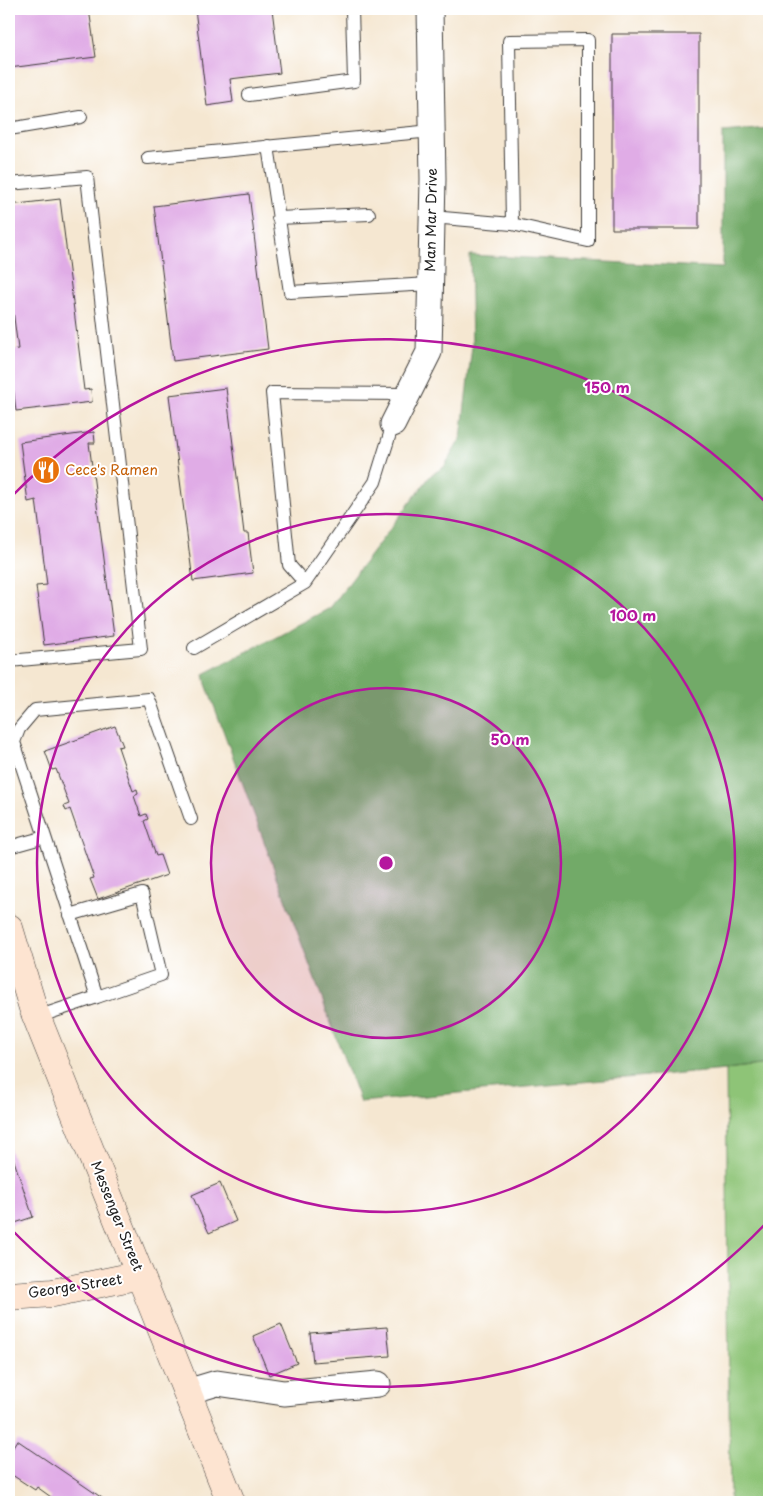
<svg xmlns="http://www.w3.org/2000/svg" width="778" height="1511" font-family="'Playpen Sans',sans-serif">
<style>
.green{fill:#8ec477;stroke:#55704a}
.forest{fill:#72aa68;stroke:#476342}
.building{fill:#e0ace6}
.lines{fill:none;stroke-linecap:round;stroke-linejoin:round}
.lane-casing{stroke:#3d3a37;stroke-width:14}
.street-casing{stroke:#3d3a37;stroke-width:27}
.secondary-casing{stroke:#3d3a37;stroke-width:29}
.lane{stroke:#fff;stroke-width:12}
.street{stroke:#fff;stroke-width:25}
.secondary{stroke:#fde4d1;stroke-width:28}
.ring{fill:none;stroke:#b5179e;stroke-width:2.5}
.labels{text-anchor:middle;stroke-width:4;stroke-linejoin:round;paint-order:stroke}
.street-label{font-size:14px;fill:#1c1c1c;stroke:#fff}
.food-label{font-size:14px;fill:#c56008;stroke:#fff;text-anchor:start}
.centre{fill:#b5179e;stroke:#fff;stroke-width:2.5}
.ring-label{font-size:15px;text-anchor:middle;font-weight:bold;fill:#b5179e;stroke:#fff;stroke-width:4;stroke-linejoin:round;paint-order:stroke}
</style>
<rect width="100%" height="100%" fill="#fff"/>
<filter id="ink" filterUnits="userSpaceOnUse"><feTurbulence type="fractalNoise" baseFrequency=".02" numOctaves="2"/><feDisplacementMap in="SourceGraphic" scale="10" xChannelSelector="R" yChannelSelector="G"/><feConvolveMatrix kernelMatrix="1 2 1 2 8 2 1 2 1" color-interpolation-filters="sRGB"/></filter>
<filter id="wash" filterUnits="userSpaceOnUse"><feTurbulence type="fractalNoise" baseFrequency=".0096" numOctaves="4" result="noise"/><feDisplacementMap in="SourceGraphic" scale="20" xChannelSelector="R" yChannelSelector="G"/><feGaussianBlur stdDeviation="1.12" result="paint"/><feColorMatrix in="noise" values="0 0 0 0 0 0 0 0 0 0 0 0 0 0 0 0 0 1.4 0 .05"/><feComposite in="paint" operator="in"/></filter>
<g filter="url(#wash)">
<rect width="100%" height="100%" fill="#f5e7d1"/>
<path class="green" d="M769 1064V1502H730L726 1069Z"/>
<path class="forest" d="M769 128V1064L726 1069 360 1102 206 684 204 674 330 608 431 475 444 467 461 438 472 346 470 255 723 268V132Z"/>
<g id="blocks">
<path class="building" d="M9 9H89L96 57 9 68Z
M195 9H272L280 73 230 79 233 102 207 106Z
M612 34H699V229H612Z
M249 194 268 349 173 361 154 206Z
M60 199 84 390 91 389 92 402 16 411 9 353V350L18 349 9 279V205Z
M226 388 244 533H248L253 573 193 581 169 395Z
M94 432 95 443H89L114 636 44 645 36 586 47 585 36 500 28 502 20 442Z
M115 726 123 746 118 747 133 791 137 789 138 794 134 796 141 816 146 814 148 819 144 821 156 856 160 855 167 875 98 899 90 879 94 878 70 809 66 811 64 806 69 804 56 769 52 770 45 751Z
M9 1146 33 1217 9 1225Z
M220 1183 236 1221 209 1233 192 1195Z
M281 1324 297 1363 269 1375 253 1336Z
M387 1327 390 1356 313 1362 310 1333Z
M17 1440 108 1502H48L51 1497 37 1487 35 1490 9 1473V1453Z"/>
</g>
</g>
<g filter="url(#ink)">
<use href="#blocks" fill-opacity="0" stroke="#3d3a37" stroke-width="1"/>
<g class="lines">
<g class="lane-casing">
<path id="lane" d="M249 95 354 81 352 9
M9 129 81 117
M268 146 290 292 430 284
M148 158 432 131
M9 184 87 177 141 649 9 661
M432 217 512 224 588 241V40L509 41 512 224
M278 218 369 214
M393 424 375 482 305 583 289 565 272 393 408 394
M194 648 305 583
M45 837 14 742 19 729 35 710 149 699 191 819
M9 847 45 837 97 997 37 1017
M70 915 142 894 161 975 97 997"/>
</g>
<g class="street-casing">
<path id="street" d="M393 424 429 352 433 179 430 9
M187 1392 217 1383 284 1393 378 1384"/>
</g>
<g class="secondary-casing">
<path id="secondary" d="M9 928 33 1008 231 1502
M9 1296 53 1293 140 1275"/>
</g>
<use href="#lane" class="lane"/>
<use href="#street" class="street"/>
<use href="#secondary" class="secondary"/>
</g>
</g>
<circle cx="386" cy="863" r="175" fill="#b5179e" fill-opacity=".12"/>
<g class="ring">
<circle cx="386" cy="863" r="175"/>
<circle cx="386" cy="863" r="349"/>
<path d="M769 1220A524 524 0 0 1 9 1227M9 499A524 524 0 0 1 769 506"/>
</g>
<defs>
<g id="restaurant-disc" transform="scale(1.4375)"><circle r="9.5" fill="#e8710a" stroke="#fff"/><path d="M-5-6h1v4h1v-4h1v4h1v-4h1v5L-1.5 .5V6h-2V.5L-5-1ZM5-6V6H3V1.5H1.5Q1.5-4 5-6Z" fill="#fff"/></g>
</defs>
<g fill-rule="evenodd">
<use href="#restaurant-disc" x="46" y="470"/>
</g>
<g class="labels">
<g class="street-label">
<text transform="translate(431 220) rotate(-89)" y="5">Man Mar Drive</text>
<text transform="translate(117 1216) rotate(68)" y="5">Messenger Street</text>
<text transform="translate(75 1286) rotate(-9)" y="5">George Street</text>
</g>
<g class="food-label">
<text x="65" y="475">Cece's Ramen</text>
</g>
</g>
<circle cx="386" cy="863" r="8" class="centre"/>
<g class="ring-label">
<text x="607" y="393">150 m</text>
<text x="633" y="621">100 m</text>
<text x="510" y="745">50 m</text>
</g>
<rect width="778" height="1511" fill="none" stroke="#fff" stroke-width="30"/>
</svg>
